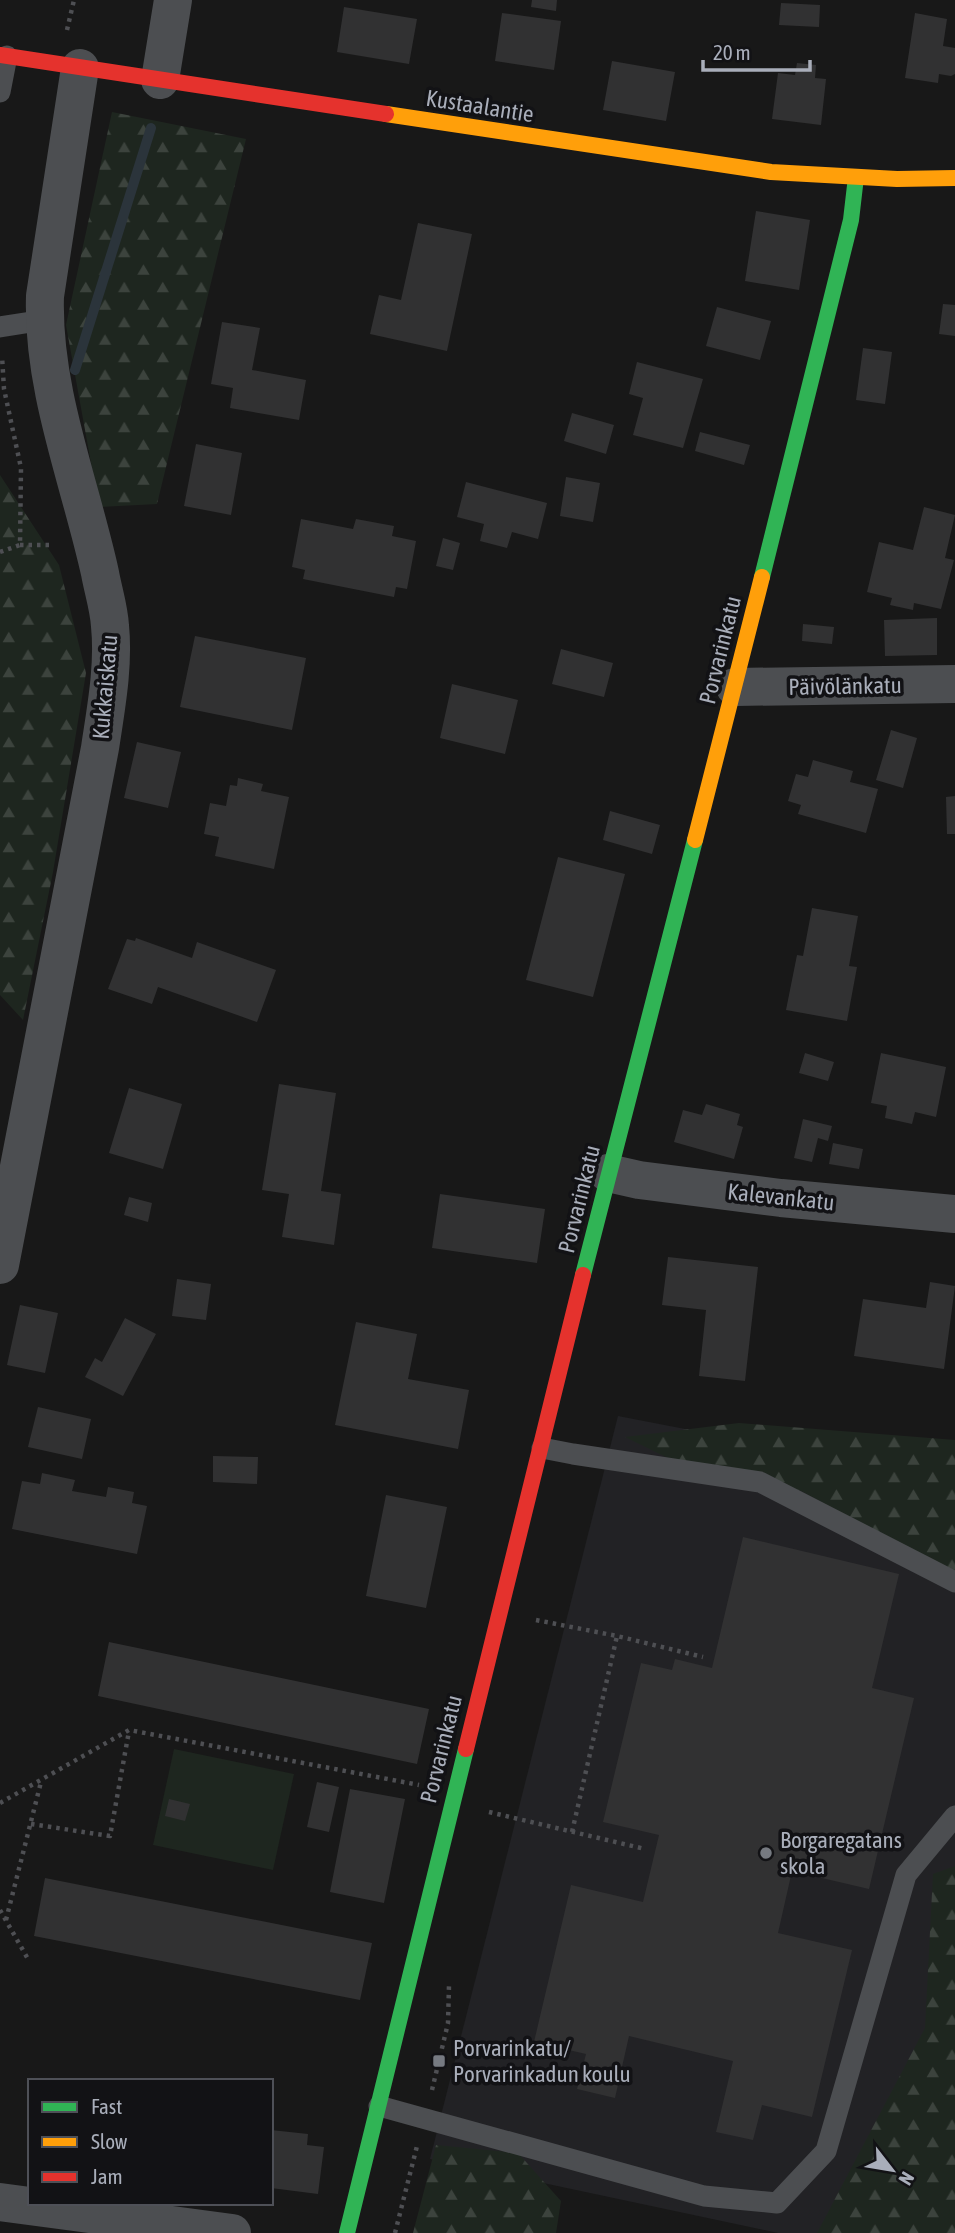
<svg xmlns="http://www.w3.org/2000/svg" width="955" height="2233" font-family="'Asap Condensed',sans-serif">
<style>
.built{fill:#222225}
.green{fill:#1e261f}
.forest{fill:url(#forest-firs)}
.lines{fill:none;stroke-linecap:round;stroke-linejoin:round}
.stream{stroke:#2b343b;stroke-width:10}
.building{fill:#313132}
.path{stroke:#4e4f53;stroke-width:4.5;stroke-dasharray:3.5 5;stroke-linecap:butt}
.lane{stroke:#4c4e51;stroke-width:21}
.street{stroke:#4c4e51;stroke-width:38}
.fast{stroke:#30b455;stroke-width:16}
.slow{stroke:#ff9f0a;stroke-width:16}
.jam{stroke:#e5322d;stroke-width:16}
.poi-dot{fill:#767a81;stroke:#121215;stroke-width:2.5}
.labels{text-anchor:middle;stroke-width:7;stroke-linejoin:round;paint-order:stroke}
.street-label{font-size:23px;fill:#a9aeba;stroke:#121215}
.poi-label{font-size:23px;fill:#a9aeba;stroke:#121215;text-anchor:start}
</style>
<defs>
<pattern id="forest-firs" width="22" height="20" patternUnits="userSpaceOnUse" patternTransform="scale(1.75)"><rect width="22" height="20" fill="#1e261f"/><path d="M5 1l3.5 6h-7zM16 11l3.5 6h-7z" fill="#3c433d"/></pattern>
</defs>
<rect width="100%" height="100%" fill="#181818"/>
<path class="built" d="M618 1416 955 1481V2233H778L430 2159Z"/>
<path class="green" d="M174 1749 294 1774 273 1870 153 1845Z"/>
<path class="forest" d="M112 112 246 139 157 504 99 507 66 325Z
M0 475 59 565 86 673 53 872 23 1020 0 995Z
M739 1423 955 1440V1573L801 1491 674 1461 625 1437Z
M955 1866V2233H817L925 2028 933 1874Z
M436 2145 518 2153 561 2201 556 2233H413Z"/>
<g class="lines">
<path class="stream" d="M75 370 151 128"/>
</g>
<path class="building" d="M532 0H557L556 11 531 7Z
M781 3 820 5 819 27 779 25Z
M344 7 417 19 409 64 337 52Z
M502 13 561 21 554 70 495 61Z
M915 13 947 19 943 46 955 48V74L951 76 939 74 938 83 905 78Z
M612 61 675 72 666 121 603 110Z
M797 63 816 65 815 78 826 79 821 125 772 119 778 73 795 75Z
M756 211 810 220 799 290 745 281Z
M418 223 472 234 447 351 370 334 379 295 401 300Z
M943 304 955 305V336L939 334Z
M717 307 771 321 760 360 706 346Z
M222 322 260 328 252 370 306 380 299 420 230 408 233 388 211 384Z
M863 348 892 352 885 404 856 400Z
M637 362 703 379 683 448 633 435 643 398 629 394Z
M572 413 614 425 606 454 564 441Z
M700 432 750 445 744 465 695 451Z
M196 444 242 453 231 515 184 506Z
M566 477 600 483 593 522 560 516Z
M466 482 547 503 538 539 512 532 507 548 480 541 484 524 457 517Z
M924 507 955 515 945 558 954 560 941 609 914 603 913 610 890 605 892 598 867 592 879 542 913 550Z
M301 519 353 529 356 519 394 526 392 536 416 541 407 589 396 587 394 597 303 579 305 570 292 567Z
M443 538 460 543 453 570 436 566Z
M937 618V655L885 656 884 620Z
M803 624 834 627 832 644 802 641Z
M195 636 306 658 292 730 180 707Z
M561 649 613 663 604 697 552 684Z
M452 684 518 700 505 754 440 738Z
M891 730 917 738 903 788 876 780Z
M137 742 181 752 168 808 124 798Z
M813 760 853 771 850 782 878 789 866 833 798 814 801 805 788 801 796 774 808 777Z
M238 778 263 784 261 791 289 797 274 869 215 856 219 837 204 834 210 803 226 806 230 785 237 786Z
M955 796V834H947L946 797Z
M610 811 660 825 652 854 603 840Z
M558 857 625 874 593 997 526 980Z
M812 908 858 916 849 966 857 967 847 1021 786 1010 797 955 803 956Z
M136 938 192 958 197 942 276 970 257 1022 158 987 152 1004 108 989 127 939 135 941Z
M805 1053 834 1062 828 1081 799 1073Z
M881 1053 946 1067 936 1117 915 1112 912 1124 885 1118 887 1106 871 1103Z
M279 1084 336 1093 321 1191 341 1194 334 1245 282 1237 289 1194 262 1190Z
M129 1088 182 1104 163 1169 109 1153Z
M706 1104 740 1114 737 1125 743 1127 734 1159 674 1142 683 1110 702 1115Z
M803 1119 832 1126 828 1141 818 1138 812 1162 794 1158Z
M833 1143 863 1149 859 1169 829 1164Z
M440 1194 545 1209 537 1263 432 1248Z
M129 1197 152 1203 148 1222 124 1215Z
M668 1257 758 1267 745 1381 699 1376 706 1310 662 1305Z
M177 1279 211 1284 206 1320 172 1316Z
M930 1282 955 1286 944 1369 854 1356 863 1299 926 1308Z
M20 1305 58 1313 45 1373 7 1365Z
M125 1318 156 1334 123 1396 85 1377 95 1358 102 1362Z
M356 1322 417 1334 408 1379 469 1390 458 1449 335 1425Z
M38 1407 91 1419 82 1459 28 1447Z
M213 1456 258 1457 257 1484 213 1482Z
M42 1473 75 1480 72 1491 106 1497 108 1487 134 1492 132 1503 147 1506 137 1554 12 1529 22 1481 40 1484Z
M386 1495 447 1507 426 1608 366 1596Z
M743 1537 899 1574 872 1688 914 1698 869 1889 792 1871 778 1933 852 1950 812 2117 762 2105 753 2140 716 2132 733 2061 629 2036 615 2098 577 2089 586 2054 534 2042 571 1885 643 1902 659 1835 603 1822 641 1663 672 1670 675 1659 712 1668Z
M109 1642 429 1709 417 1764 98 1696Z
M317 1782 339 1787 329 1832 307 1827Z
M350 1789 405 1799 384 1903 330 1892Z
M169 1799 190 1804 185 1821 165 1816Z
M45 1878 372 1943 360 2000 34 1936Z
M271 2130 308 2134 307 2145 324 2147 318 2194 271 2188Z"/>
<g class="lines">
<path class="path" d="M67 30 74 0
M20 545H54
M0 552 20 545 21 468 4 389 2 356
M536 1620 617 1636 703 1657
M0 1803 129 1730 419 1785
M489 1812 645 1849
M31 1824 110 1836 129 1731
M572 1832 617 1636
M0 1910 28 1959
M6 1920 41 1782
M432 2090 448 2023 449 1985
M395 2233 417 2146"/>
<path class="lane" d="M0 92 7 56
M0 327 44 320
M542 1448 573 1454 760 1482 955 1582
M379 2106 704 2196 777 2203 826 2151 906 1875 955 1816"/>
<path class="street" d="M160 80 173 0
M735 687 955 684
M608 1173 639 1180 781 1198 955 1214
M0 1265 100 748C106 708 114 666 110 626 109 608 103 590 100 573 80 482 42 390 45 296L80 68
M0 2202 232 2233"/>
<path class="fast" d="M762 577 851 220 856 177
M583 1275 695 840
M347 2233 466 1749"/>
<path class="slow" d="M386 114 771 172 897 179 955 178
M695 840 762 577"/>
<path class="jam" d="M0 55 386 114
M466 1749 583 1275"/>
</g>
<g class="poi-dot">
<circle cx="766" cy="1853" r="7"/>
<rect x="432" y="2054" width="14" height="14" rx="3.5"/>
</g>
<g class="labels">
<g class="street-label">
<text transform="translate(480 106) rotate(9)" y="8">Kustaalantie</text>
<text transform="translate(720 650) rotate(-76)" y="8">Porvarinkatu</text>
<text transform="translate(845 686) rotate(-1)" y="8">Päivölänkatu</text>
<text transform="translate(105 687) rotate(-85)" y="8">Kukkaiskatu</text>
<text transform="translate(781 1197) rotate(6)" y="8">Kalevankatu</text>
<text transform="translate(579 1199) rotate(-76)" y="8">Porvarinkatu</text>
<text transform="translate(441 1749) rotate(-76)" y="8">Porvarinkatu</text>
</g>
<g class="poi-label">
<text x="780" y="1848">Borgaregatans<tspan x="780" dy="26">skola</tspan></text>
<text x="453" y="2056">Porvarinkatu/<tspan x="453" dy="26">Porvarinkadun koulu</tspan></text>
</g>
</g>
<rect x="28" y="2079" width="245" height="126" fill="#121215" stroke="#4e5057" stroke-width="2"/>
<rect x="42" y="2102" width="35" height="10" fill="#30b455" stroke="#4e5057" stroke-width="2"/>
<text x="91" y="2114" font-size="21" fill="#a9aeba">Fast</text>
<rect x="42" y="2137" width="35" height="10" fill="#ff9f0a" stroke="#4e5057" stroke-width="2"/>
<text x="91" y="2149" font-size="21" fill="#a9aeba">Slow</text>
<rect x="42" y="2172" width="35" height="10" fill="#e5322d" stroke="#4e5057" stroke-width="2"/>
<text x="91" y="2184" font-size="21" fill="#a9aeba">Jam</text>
<g transform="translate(892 2170) rotate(121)" stroke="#121215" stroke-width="5" paint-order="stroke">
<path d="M0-5L12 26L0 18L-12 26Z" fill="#a9aeba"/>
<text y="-10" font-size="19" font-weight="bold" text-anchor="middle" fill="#a9aeba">N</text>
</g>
<path d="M703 60v10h107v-10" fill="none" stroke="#a9aeba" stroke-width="3.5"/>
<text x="713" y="60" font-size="21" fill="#a9aeba" stroke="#121215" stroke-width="5" paint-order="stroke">20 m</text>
</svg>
